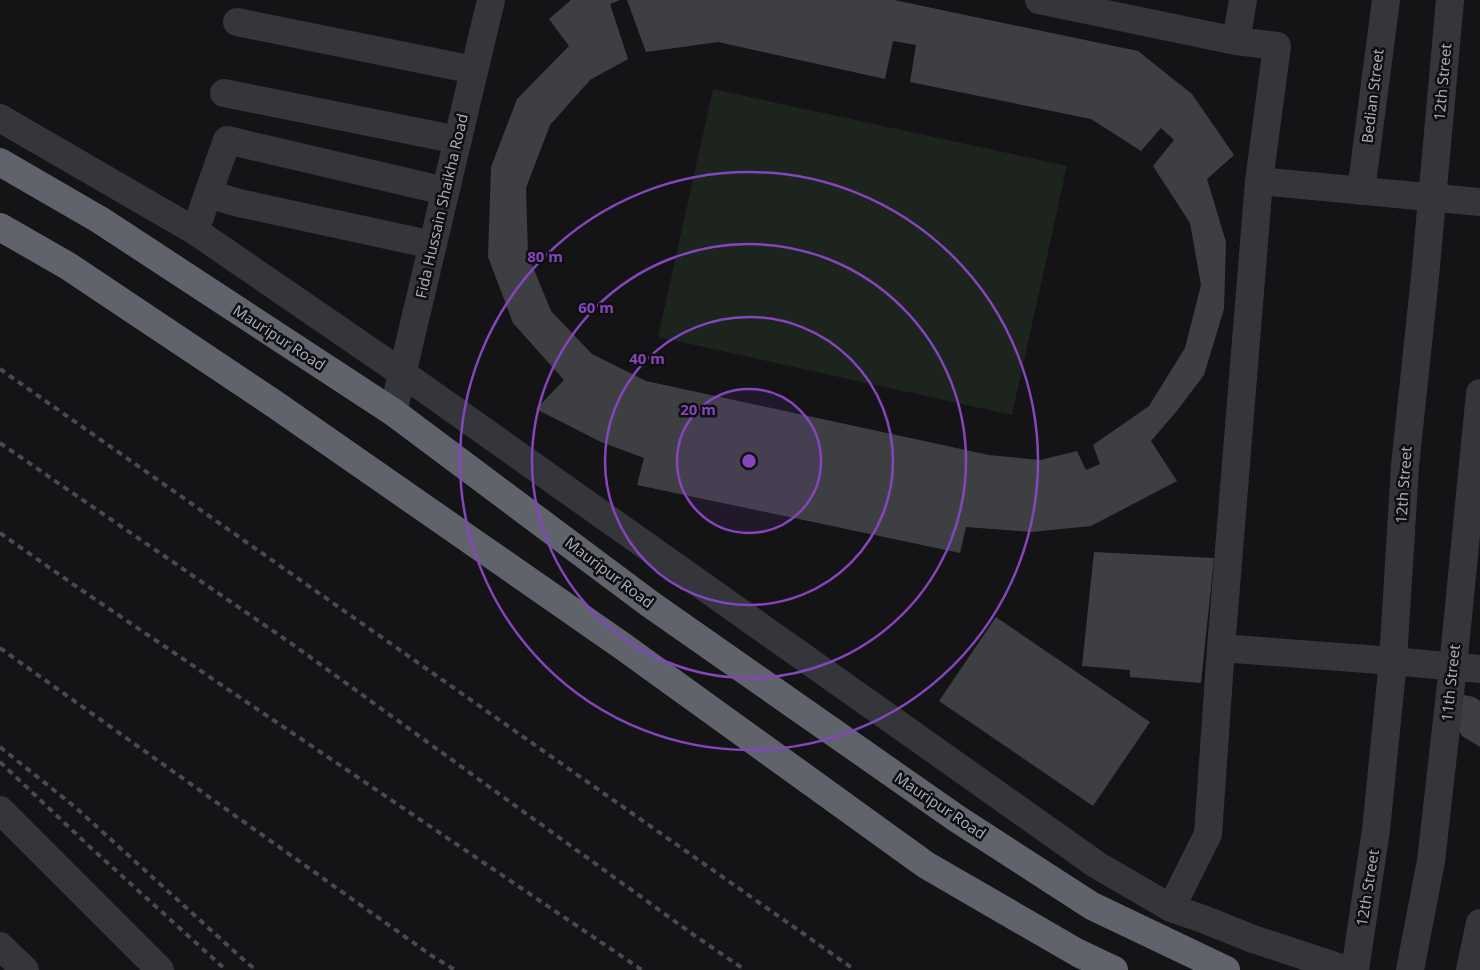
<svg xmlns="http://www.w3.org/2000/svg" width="1480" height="970" font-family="'Noto Sans',sans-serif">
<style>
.green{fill:#1c241d}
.building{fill:#3e3f43}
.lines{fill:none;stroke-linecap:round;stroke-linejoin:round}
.minor{stroke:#35363b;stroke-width:28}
.highway{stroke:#61636c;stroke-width:28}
.rail{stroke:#484a50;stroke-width:4;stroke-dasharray:6 5;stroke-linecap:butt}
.ring{fill:none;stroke:#8445bd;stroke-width:2.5}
.labels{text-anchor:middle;stroke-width:5;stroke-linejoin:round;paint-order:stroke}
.street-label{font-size:15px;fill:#a6aab7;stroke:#0f0f11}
.centre{fill:#8445bd;stroke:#0f0f11;stroke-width:2.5}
.ring-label{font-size:15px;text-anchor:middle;font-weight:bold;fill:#8445bd;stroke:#0f0f11;stroke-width:5;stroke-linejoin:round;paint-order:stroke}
</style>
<rect width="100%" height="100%" fill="#141416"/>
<path class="green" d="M713 89 1067 166 1012 415 658 337Z"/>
<path class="building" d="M571 0H620L610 4 628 59 590 80 550 125 526 188 528 255 551 311 592 354 646 381 989 455 1040 460 1077 451 1086 470 1100 464 1093 445 1149 406 1185 348 1201 285 1190 223 1153 166 1174 140 1161 128 1141 151 1091 119 910 82 916 45 893 41 885 79 718 42 646 52 627 0H894L1138 51 1192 94 1234 155 1207 179 1226 242 1224 309 1204 375 1176 412 1151 441 1177 481 1091 526 1032 532 966 527 960 553 637 485 644 458 601 442 536 409 564 380 513 323 488 257 491 167 517 99 569 46 549 19Z
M1094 552 1214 558 1201 683 1130 677V670L1082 666Z
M996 617 1150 722 1093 806 939 701Z
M1464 695 1474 697 1480 701V747L1462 736 1451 717Z"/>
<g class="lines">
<path class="minor" d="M1039 0 1236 41 1277 46 1259 181 1221 648 1208 834 1171 908
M237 22 474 70
M1236 41 1243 0
M224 93 458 140
M0 118 195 231 402 373 1097 865 1171 908 1203 919 1253 939 1347 970
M1259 181 1480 202
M1361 191 1386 0
M208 194 239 203 433 245
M195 231 227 140 445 191
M393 412 491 0
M1221 648 1393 661 1480 669
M0 810 160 970
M0 946 25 970
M1355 970 1376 830 1393 661 1405 466 1425 277 1450 0
M1410 970 1431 861 1453 667 1480 393
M1470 970 1480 923"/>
<path class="highway" d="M0 162 100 220 393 412 650 604 956 818 1092 906 1226 970
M0 227 68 266 273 403 621 645 926 865 1078 953 1114 970"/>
<path class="rail" d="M0 369 855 970
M0 443 292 644 691 933 745 970
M0 533 77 587 642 970
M0 648 432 956 455 970
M0 747 75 807 245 961 256 970
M0 762 90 847 226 970"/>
</g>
<circle cx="749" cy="461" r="72" fill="#8445bd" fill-opacity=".12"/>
<g class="ring">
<circle cx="749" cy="461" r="72"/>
<circle cx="749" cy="461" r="144"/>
<circle cx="749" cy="461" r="217"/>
<circle cx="749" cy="461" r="289"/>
</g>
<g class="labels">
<g class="street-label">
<text transform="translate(1443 82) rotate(-85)" y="5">12th Street</text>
<text transform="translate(1373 96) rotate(-83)" y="5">Bedian Street</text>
<text transform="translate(442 206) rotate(-77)" y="5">Fida Hussain Shaikha Road</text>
<text transform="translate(279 338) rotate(33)" y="5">Mauripur Road</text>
<text transform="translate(1404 485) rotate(-86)" y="5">12th Street</text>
<text transform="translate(609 573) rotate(37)" y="5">Mauripur Road</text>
<text transform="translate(1451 683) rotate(-84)" y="5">11th Street</text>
<text transform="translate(940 806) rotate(34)" y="5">Mauripur Road</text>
<text transform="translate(1368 888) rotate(-81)" y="5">12th Street</text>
</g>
</g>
<circle cx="749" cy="461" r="8" class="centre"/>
<g class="ring-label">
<text x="545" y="262">80 m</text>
<text x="596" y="313">60 m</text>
<text x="647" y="364">40 m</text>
<text x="698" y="415">20 m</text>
</g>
</svg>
